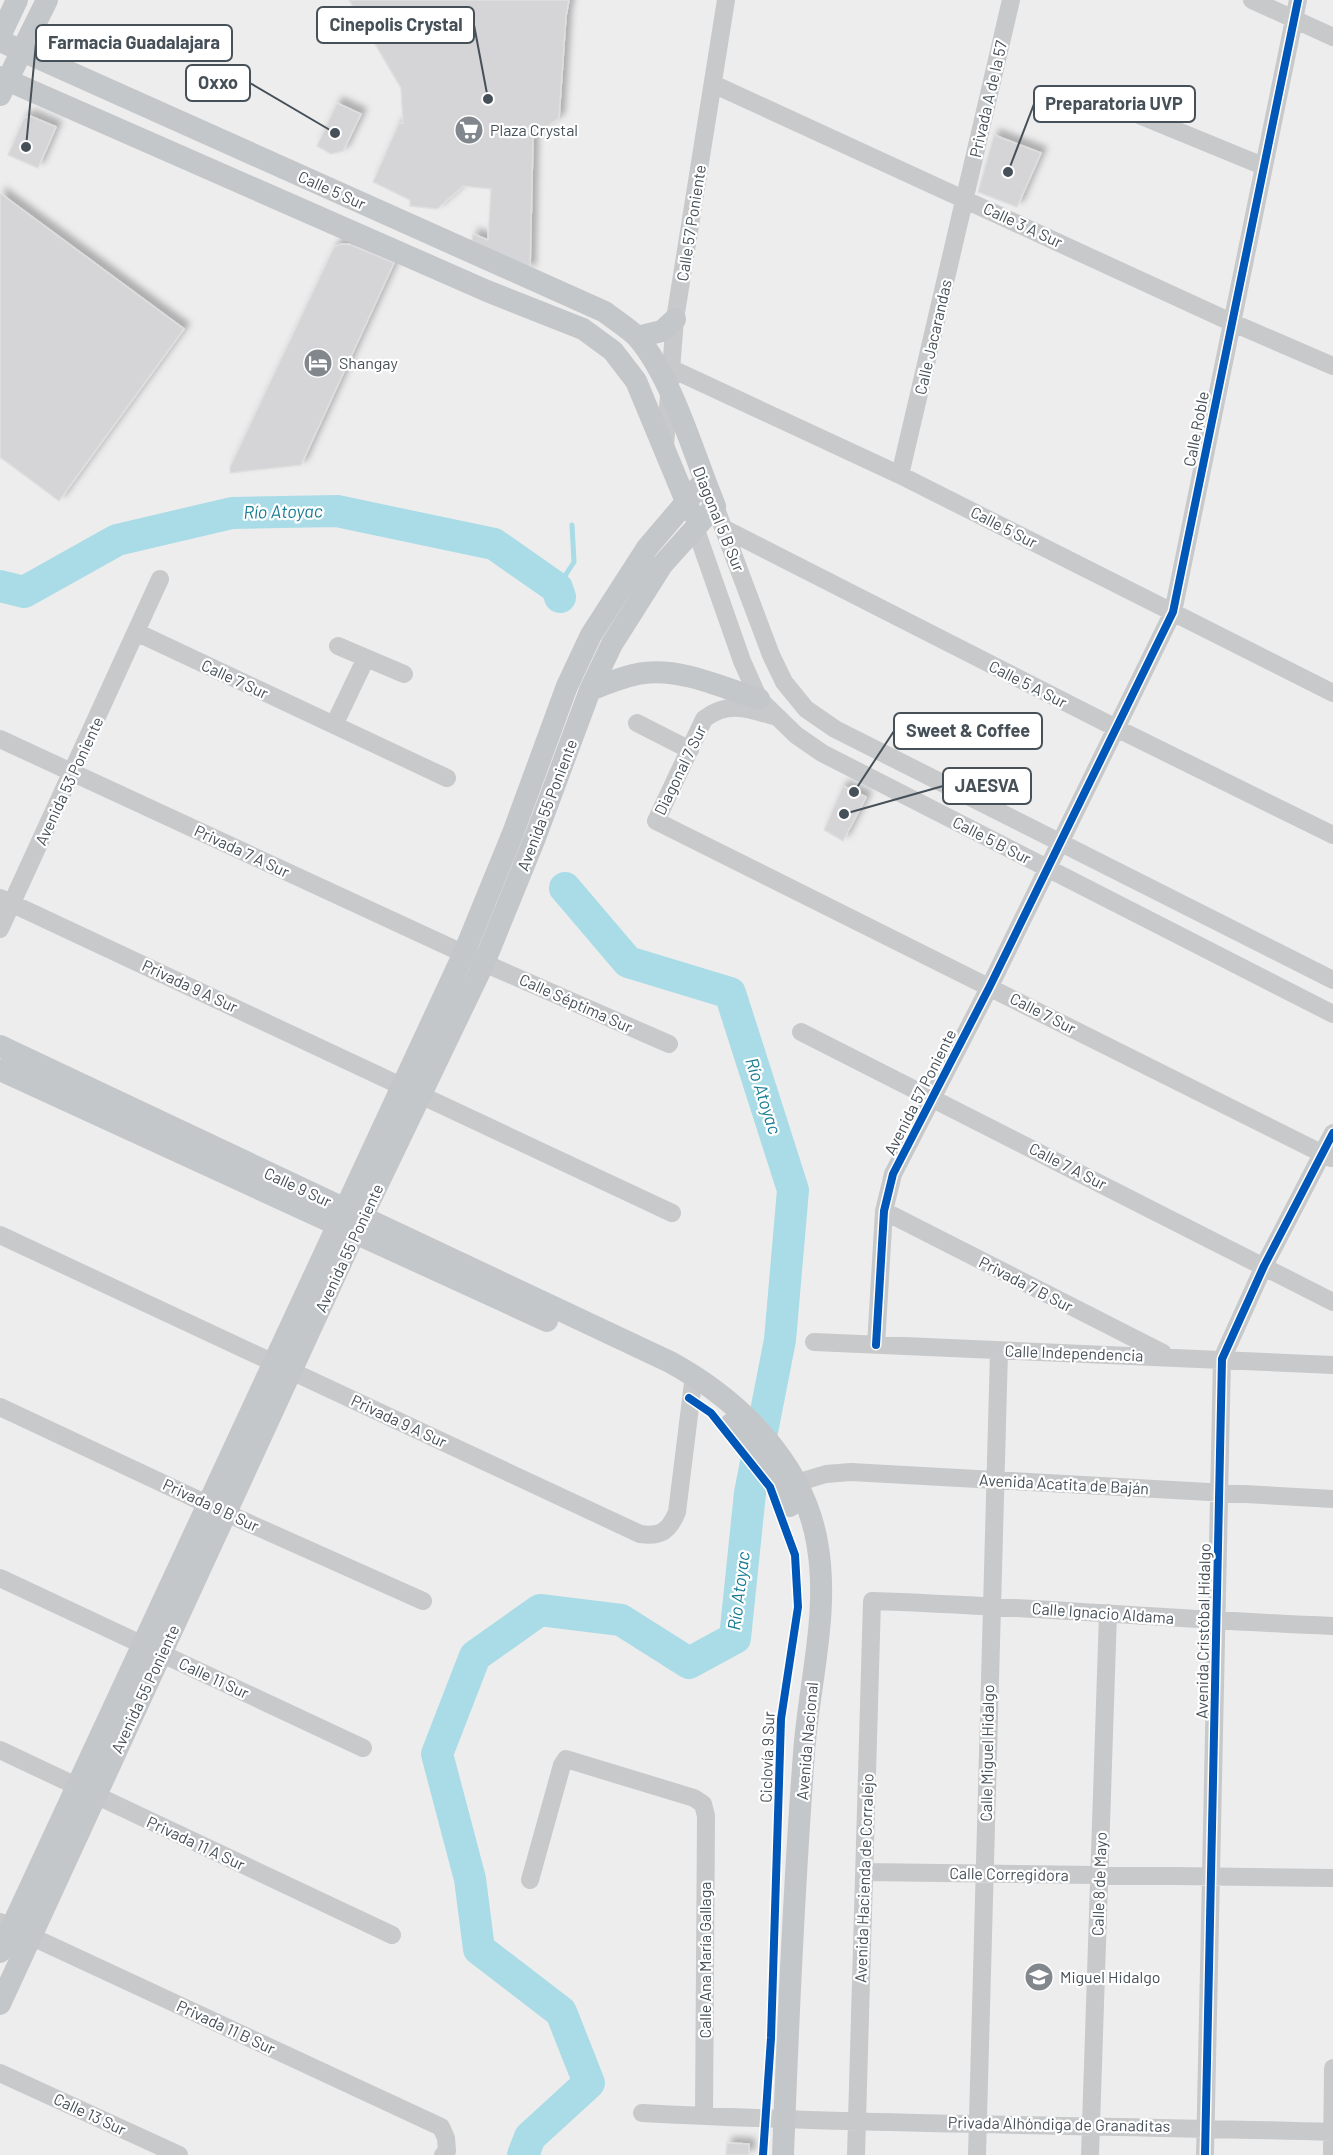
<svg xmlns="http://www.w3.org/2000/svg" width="1333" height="2155" font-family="Barlow,sans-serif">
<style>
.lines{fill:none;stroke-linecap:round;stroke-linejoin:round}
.stream{stroke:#a9dce7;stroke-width:5}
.river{stroke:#a9dce7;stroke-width:32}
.building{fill:#d5d5d7;stroke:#dfdfe0;stroke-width:1.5;filter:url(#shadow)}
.minor{stroke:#c7c9cb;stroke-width:18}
.major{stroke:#c4c7c9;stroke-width:22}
.cycleway-casing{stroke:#fff;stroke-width:11}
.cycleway{stroke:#0057b8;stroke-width:8}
.labels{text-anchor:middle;stroke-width:4.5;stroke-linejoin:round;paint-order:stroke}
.street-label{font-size:16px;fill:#465058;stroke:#fff}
.poi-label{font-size:16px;fill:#465058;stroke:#fff;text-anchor:start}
.water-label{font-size:18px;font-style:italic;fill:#167c94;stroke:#fff}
.leader{fill:none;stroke:#465058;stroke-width:2}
.callout-dot{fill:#465058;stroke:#fff;stroke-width:2}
.callout{fill:#fff;stroke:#465058;stroke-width:2}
.callout-label{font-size:18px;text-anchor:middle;font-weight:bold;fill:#465058}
</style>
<defs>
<filter id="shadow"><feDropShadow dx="5.5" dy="-5.5" stdDeviation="3" flood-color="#0004"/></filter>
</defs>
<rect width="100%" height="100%" fill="#eeeded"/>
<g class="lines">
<path class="stream" d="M557 588 574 562 572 525"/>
<path class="river" d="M0 586 24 592 117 540 232 513 337 511 494 544 557 588 560 597
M523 2155 530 2137 589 2083 561 2012 479 1949 470 1879 437 1754 475 1656 540 1610 621 1620 689 1663 735 1638 750 1493 780 1340 793 1190 730 993 628 962 565 888"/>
</g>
<path class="building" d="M349 0H569L566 16 559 118 533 137 530 271 471 246 473 234 488 240 491 189 463 186 437 209 410 206V200L373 182 399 123H403L401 88Z
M337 103 361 114 343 151 331 154 317 146Z
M30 116 56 127 38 168 8 155 24 118Z
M994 135 1041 153 1017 207 978 192Z
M0 193 184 329 59 501 0 457Z
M341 244H349L394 263 301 465 230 473V467L334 247Z
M843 786 866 797 843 841 824 830Z
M727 2143 749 2144V2155H726Z"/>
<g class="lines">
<path class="minor" d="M1252 0 1333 37
M713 84 1231 322 1333 366
M1134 113 1263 166
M672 369 900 475 1333 693
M665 446 675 319 726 0
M900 475 1011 0
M715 506 771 655 784 682 806 709 835 729 1333 980
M695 527 742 661 759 699 796 735 822 753 1333 1014
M725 529 1116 728 1333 835
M136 632 447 778
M338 646 404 674
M773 716C747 708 727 701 704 719L656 821 1331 1158
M637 723 690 750
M334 725 366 658
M0 739 484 963 669 1044
M0 898 672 1213
M0 929 160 579
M801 1032 1333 1302
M884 1211 1163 1353
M0 1235 640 1534C661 1537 669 1531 677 1512L694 1375
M814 1342 1333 1365
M876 1345 884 1211 893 1174 990 986 1173 612 1298 0
M0 1407 226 1513 423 1601
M786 1486 826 1474 851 1472 1333 1499
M0 1578 363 1748
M0 1750 392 1935
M865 1872 1333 1878
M530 1880 562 1765 566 1759 694 1798 703 1804 706 1816 704 2116
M0 1922 441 2127 446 2138 447 2151 443 2155
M0 2073 179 2155
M642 2113C872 2125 1103 2125 1333 2132
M856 2155 872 1601C1026 1606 1179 1620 1333 1626
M977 2155 999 1351
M1090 2155 1108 1613
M1205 2155 1222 1359 1264 1266 1333 1133
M1332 2155 1333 2068"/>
<path class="major" d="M0 36 17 0
M0 41 605 312C616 321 629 328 638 338 673 379 694 456 715 506L662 565 612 644 590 690 535 838 484 963 362 1217 0 2004
M0 77 487 291 583 329 613 351 636 381 690 511
M0 95 47 0
M637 337 662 331 675 319
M590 690C607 684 625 675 644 673 682 668 723 688 759 699
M0 1046 670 1362C738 1399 803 1462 817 1542 830 1612 809 1682 804 1753 794 1886 788 2021 783 2155
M0 1070 547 1321
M731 1424 783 1487 790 1506
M0 1952 464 953 513 833 567 686 591 635 647 548 704 481"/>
<g class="cycleway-casing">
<path id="cycleway" d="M876 1345 884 1211 893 1174 990 986 1173 612 1298 0
M689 1398 711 1413 770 1487 795 1555 798 1607 781 1719 771 2038 763 2155
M1205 2155 1222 1359 1264 1266 1333 1133"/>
</g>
<use href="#cycleway" class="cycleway"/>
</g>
<defs>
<g id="supermarket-disc" transform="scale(1.5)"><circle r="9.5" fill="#81878c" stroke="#fff"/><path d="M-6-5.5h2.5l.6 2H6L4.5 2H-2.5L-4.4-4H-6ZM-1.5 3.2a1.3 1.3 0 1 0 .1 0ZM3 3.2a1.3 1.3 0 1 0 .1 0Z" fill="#fff"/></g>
<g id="hotel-disc" transform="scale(1.5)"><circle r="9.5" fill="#81878c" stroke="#fff"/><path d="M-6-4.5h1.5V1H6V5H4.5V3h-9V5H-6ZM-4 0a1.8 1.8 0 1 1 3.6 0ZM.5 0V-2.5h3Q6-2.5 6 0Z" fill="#fff"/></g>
<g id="school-disc" transform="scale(1.5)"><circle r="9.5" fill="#81878c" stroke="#fff"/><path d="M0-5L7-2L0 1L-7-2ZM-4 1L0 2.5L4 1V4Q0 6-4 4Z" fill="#fff"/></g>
</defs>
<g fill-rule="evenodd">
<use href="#supermarket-disc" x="469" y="130"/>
<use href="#hotel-disc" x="318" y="363"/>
<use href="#school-disc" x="1039" y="1977"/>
</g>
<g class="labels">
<g class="street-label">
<text transform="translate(988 99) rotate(-77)" y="6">Privada A de la 57</text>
<text transform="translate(332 190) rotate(24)" y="6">Calle 5 Sur</text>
<text transform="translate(691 223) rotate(-81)" y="6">Calle 57 Poniente</text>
<text transform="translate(1023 225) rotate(25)" y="6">Calle 3 A Sur</text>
<text transform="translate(933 337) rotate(-77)" y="6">Calle Jacarandas</text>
<text transform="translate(1196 429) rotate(-79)" y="6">Calle Roble</text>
<text transform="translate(719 519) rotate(68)" y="6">Diagonal 5 B Sur</text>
<text transform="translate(1004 527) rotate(27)" y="6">Calle 5 Sur</text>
<text transform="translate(235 679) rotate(25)" y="6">Calle 7 Sur</text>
<text transform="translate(1028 684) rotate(27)" y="6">Calle 5 A Sur</text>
<text transform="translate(680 770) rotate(-64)" y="6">Diagonal 7 Sur</text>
<text transform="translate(69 781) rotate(-65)" y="6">Avenida 53 Poniente</text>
<text transform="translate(547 805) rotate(-69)" y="6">Avenida 55 Poniente</text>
<text transform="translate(992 840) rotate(27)" y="6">Calle 5 B Sur</text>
<text transform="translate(242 851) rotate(25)" y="6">Privada 7 A Sur</text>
<text transform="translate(190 986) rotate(25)" y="6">Privada 9 A Sur</text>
<text transform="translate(576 1003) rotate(24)" y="6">Calle Séptima Sur</text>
<text transform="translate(1043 1013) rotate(27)" y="6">Calle 7 Sur</text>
<text transform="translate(920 1092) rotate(-63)" y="6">Avenida 57 Poniente</text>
<text transform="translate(1068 1166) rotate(27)" y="6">Calle 7 A Sur</text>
<text transform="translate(298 1187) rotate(25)" y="6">Calle 9 Sur</text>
<text transform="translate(349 1248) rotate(-65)" y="6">Avenida 55 Poniente</text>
<text transform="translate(1026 1284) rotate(27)" y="6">Privada 7 B Sur</text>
<text transform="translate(1074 1353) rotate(2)" y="6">Calle Independencia</text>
<text transform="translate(399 1421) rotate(25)" y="6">Privada 9 A Sur</text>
<text transform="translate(1064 1484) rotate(3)" y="6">Avenida Acatita de Baján</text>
<text transform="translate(211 1505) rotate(25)" y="6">Privada 9 B Sur</text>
<text transform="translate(1103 1613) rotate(4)" y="6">Calle Ignacio Aldama</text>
<text transform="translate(1203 1631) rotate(-89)" y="6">Avenida Cristóbal Hidalgo</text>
<text transform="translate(214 1678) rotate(25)" y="6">Calle 11 Sur</text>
<text transform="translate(145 1689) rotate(-65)" y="6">Avenida 55 Poniente</text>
<text transform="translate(807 1741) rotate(-85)" y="6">Avenida Nacional</text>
<text transform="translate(987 1753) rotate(-89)" y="6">Calle Miguel Hidalgo</text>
<text transform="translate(767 1757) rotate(-88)" y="6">Ciclovía 9 Sur</text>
<text transform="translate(196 1843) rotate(25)" y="6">Privada 11 A Sur</text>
<text transform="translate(1009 1874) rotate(1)" y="6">Calle Corregidora</text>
<text transform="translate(864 1878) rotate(-88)" y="6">Avenida Hacienda de Corralejo</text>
<text transform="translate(1099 1884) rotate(-88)" y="6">Calle 8 de Mayo</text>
<text transform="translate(705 1960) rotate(-90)" y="6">Calle Ana María Gallaga</text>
<text transform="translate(226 2027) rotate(25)" y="6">Privada 11 B Sur</text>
<text transform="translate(90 2114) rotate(25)" y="6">Calle 13 Sur</text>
<text transform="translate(1059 2124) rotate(1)" y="6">Privada Alhóndiga de Granaditas</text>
</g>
<g class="poi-label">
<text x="490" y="136">Plaza Crystal</text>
<text x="339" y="369">Shangay</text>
<text x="1060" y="1983">Miguel Hidalgo</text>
</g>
<g class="water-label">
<text transform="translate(283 512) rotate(-1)" y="6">Río Atoyac</text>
<text transform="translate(763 1096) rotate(72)" y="6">Río Atoyac</text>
<text transform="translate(739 1591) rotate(-83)" y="6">Río Atoyac</text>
</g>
</g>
<path class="leader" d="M488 99L474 25M26 147L36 43M335 133L250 83M1008 172L1034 104M854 792L894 731M844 814L943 786"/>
<g class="callout-dot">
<circle cx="488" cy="99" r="6"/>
<circle cx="26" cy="147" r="6"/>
<circle cx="335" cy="133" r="6"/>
<circle cx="1008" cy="172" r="6"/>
<circle cx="854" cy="792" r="6"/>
<circle cx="844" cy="814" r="6"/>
</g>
<g class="callout">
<rect x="317" y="7" width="157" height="36" rx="6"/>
<rect x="36" y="25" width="196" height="36" rx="6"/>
<rect x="186" y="65" width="64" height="36" rx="6"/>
<rect x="1034" y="86" width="161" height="36" rx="6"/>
<rect x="894" y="713" width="148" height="36" rx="6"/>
<rect x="943" y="768" width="88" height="36" rx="6"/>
</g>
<g class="callout-label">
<text x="396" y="31">Cinepolis Crystal</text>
<text x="134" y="49">Farmacia Guadalajara</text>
<text x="218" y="89">Oxxo</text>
<text x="1114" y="110">Preparatoria UVP</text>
<text x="968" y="737">Sweet &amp; Coffee</text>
<text x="987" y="792">JAESVA</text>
</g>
</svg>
